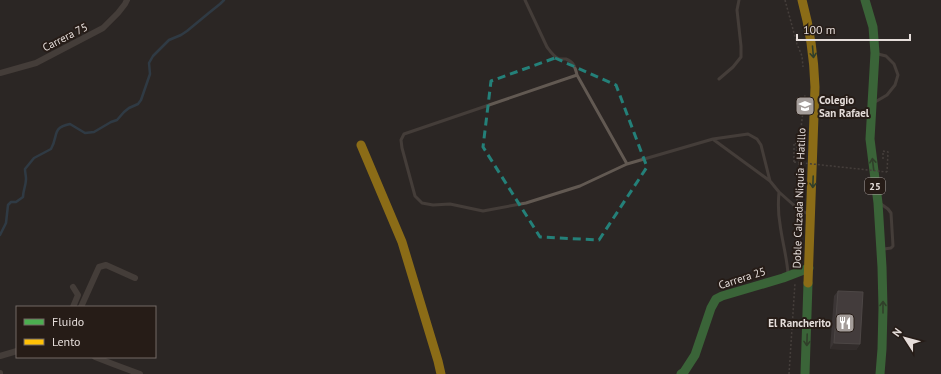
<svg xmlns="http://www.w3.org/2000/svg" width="941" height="374" font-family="'PT Sans',sans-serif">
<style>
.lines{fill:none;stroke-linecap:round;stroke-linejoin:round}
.stream{stroke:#34536a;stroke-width:2.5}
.path{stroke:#635c57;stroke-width:1.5;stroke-dasharray:2 2;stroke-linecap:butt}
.lane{stroke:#625952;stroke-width:3}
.street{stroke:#625952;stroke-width:6}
.fast{stroke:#4caf50;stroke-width:9}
.slow{stroke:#ffc107;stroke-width:9}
.path-bridge{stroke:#635c57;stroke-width:1.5;stroke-dasharray:2 2;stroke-linecap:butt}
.wall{fill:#4e4849}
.shaded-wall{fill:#3a3434}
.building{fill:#5f5859;stroke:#746d6d}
.oneway{stroke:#375e31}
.marked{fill:none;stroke:#248079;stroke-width:3;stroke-dasharray:8 5;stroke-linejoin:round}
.labels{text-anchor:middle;stroke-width:4;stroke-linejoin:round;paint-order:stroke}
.shield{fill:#261c17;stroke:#aca3a0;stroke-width:1}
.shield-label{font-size:10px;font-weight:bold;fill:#e5ddda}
.street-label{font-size:11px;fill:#e5ddda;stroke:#261c17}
.poi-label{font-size:11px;font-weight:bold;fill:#e5ddda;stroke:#261c17;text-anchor:start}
</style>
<rect width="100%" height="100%" fill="#2c2624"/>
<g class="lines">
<path class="stream" d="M0 235 6 223 8 205 11 202H16L23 197C23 191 26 185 26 179 26 175 25 173 25 169L34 158 51 149C59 135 51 128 70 124L85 133 94 132 111 122 117 120 124 112 129 108 138 104 141 100 150 74 149 63 153 56 169 40 181 35 187 31 210 12 220 4 224 0"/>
<path class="path" d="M785 0 797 44 802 56 803 67
M883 159V151L888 152 887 172
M794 162V143L797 144V156H800
M797 201 801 128 805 95
M796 265 797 213
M789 374 795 283"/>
<path class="lane" d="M525 0 547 47C550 51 554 57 559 59 561 59 564 59 566 59 574 62 575 67 577 75L627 164
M577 75 404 134 401 140 402 148 415 196 422 203 433 205 450 204 483 211 526 203 580 186 627 164 713 139 748 134 757 139 761 145 770 181 779 192 797 208 808 214
M719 79 733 67 741 57V46L737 10 739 0
M875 102 887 95 895 85 898 75 894 64 886 56 878 54
M714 140 770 181
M779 192C778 203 778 213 780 224 782 241 787 257 788 274
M881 204 888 209 891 213 893 246 891 248 884 249"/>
<path class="street" d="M0 73 36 63 103 28 118 13 125 4 127 0
M73 307 78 295 73 287
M81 307 99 267 106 265 135 278
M0 356 17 351
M95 357 113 364 140 374
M0 373V374"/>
<path class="fast" d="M865 0 873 27 875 53 870 139 878 203 882 267 883 308 882 349 880 374
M681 374 684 372 695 355 711 308 716 299 722 296 783 278 809 268
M805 374 808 283"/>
<path class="slow" d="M802 0C810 29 814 57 815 87L808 283
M361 145 402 242 438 361 441 374"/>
<path class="path-bridge" d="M794 162 887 172"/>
</g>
<path class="wall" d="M838 291 860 344 856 350 830 349 834 296Z"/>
<path class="shaded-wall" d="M834 343 860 344 856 350 830 349Z"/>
<path class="building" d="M838 291 863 292 860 344 834 343Z"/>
<defs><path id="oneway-shaft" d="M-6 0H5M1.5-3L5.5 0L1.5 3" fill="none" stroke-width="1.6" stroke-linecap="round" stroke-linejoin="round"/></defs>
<g class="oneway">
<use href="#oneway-shaft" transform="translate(813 52) rotate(85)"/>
<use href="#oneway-shaft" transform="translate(873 164) rotate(-97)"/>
<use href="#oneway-shaft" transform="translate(813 182) rotate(92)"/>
<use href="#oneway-shaft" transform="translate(883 307) rotate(-90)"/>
<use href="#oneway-shaft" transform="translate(807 340) rotate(92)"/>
</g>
<path d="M0 0H941V374H0ZM555 58 616 85 647 167 599 240 540 237 483 147 491 81Z" fill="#2c2624" fill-opacity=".55" fill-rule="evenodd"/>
<path class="marked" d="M555 58 616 85 647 167 599 240 540 237 483 147 491 81Z"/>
<defs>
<g id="school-square" transform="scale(1)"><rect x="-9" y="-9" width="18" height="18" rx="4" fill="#a49d9a" stroke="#261c17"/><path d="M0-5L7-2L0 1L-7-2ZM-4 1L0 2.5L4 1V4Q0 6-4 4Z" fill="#fff"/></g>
<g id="restaurant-square" transform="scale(1)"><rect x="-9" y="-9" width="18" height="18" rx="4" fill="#a49d9a" stroke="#261c17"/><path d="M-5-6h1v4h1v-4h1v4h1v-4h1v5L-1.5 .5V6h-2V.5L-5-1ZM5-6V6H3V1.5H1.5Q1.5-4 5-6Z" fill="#fff"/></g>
</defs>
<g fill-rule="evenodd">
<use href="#school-square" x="805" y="106"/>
<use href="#restaurant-square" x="845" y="323"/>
</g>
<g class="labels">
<rect class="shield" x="865" y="178" width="20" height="16" rx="3"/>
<g class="shield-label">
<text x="875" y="190">25</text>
</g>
<g class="street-label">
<text transform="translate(65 37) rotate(-27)" y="4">Carrera 75</text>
<text transform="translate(799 198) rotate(-88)" y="4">Doble Calzada Niquia - Hatillo</text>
<text transform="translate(742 278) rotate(-18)" y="4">Carrera 25</text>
</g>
<g class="poi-label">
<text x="819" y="104">Colegio<tspan x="819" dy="13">San Rafael</tspan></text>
<text x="831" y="327" text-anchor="end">El Rancherito</text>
</g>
</g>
<rect x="16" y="306" width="140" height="52" fill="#261c17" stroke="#726965"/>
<rect x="24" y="319" width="20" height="6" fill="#4caf50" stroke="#726965"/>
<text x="52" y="326" font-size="12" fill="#e5ddda">Fluido</text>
<rect x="24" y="339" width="20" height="6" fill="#ffc107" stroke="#726965"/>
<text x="52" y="346" font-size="12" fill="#e5ddda">Lento</text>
<g transform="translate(905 338) rotate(306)" stroke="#261c17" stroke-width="3" paint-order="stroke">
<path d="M0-3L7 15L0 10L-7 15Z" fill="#e5ddda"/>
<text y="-6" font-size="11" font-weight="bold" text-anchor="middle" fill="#e5ddda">N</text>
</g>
<path d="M797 34v6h113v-6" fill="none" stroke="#e5ddda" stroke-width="2"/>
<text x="803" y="34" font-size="12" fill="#e5ddda" stroke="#261c17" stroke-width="3" paint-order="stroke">100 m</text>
</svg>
